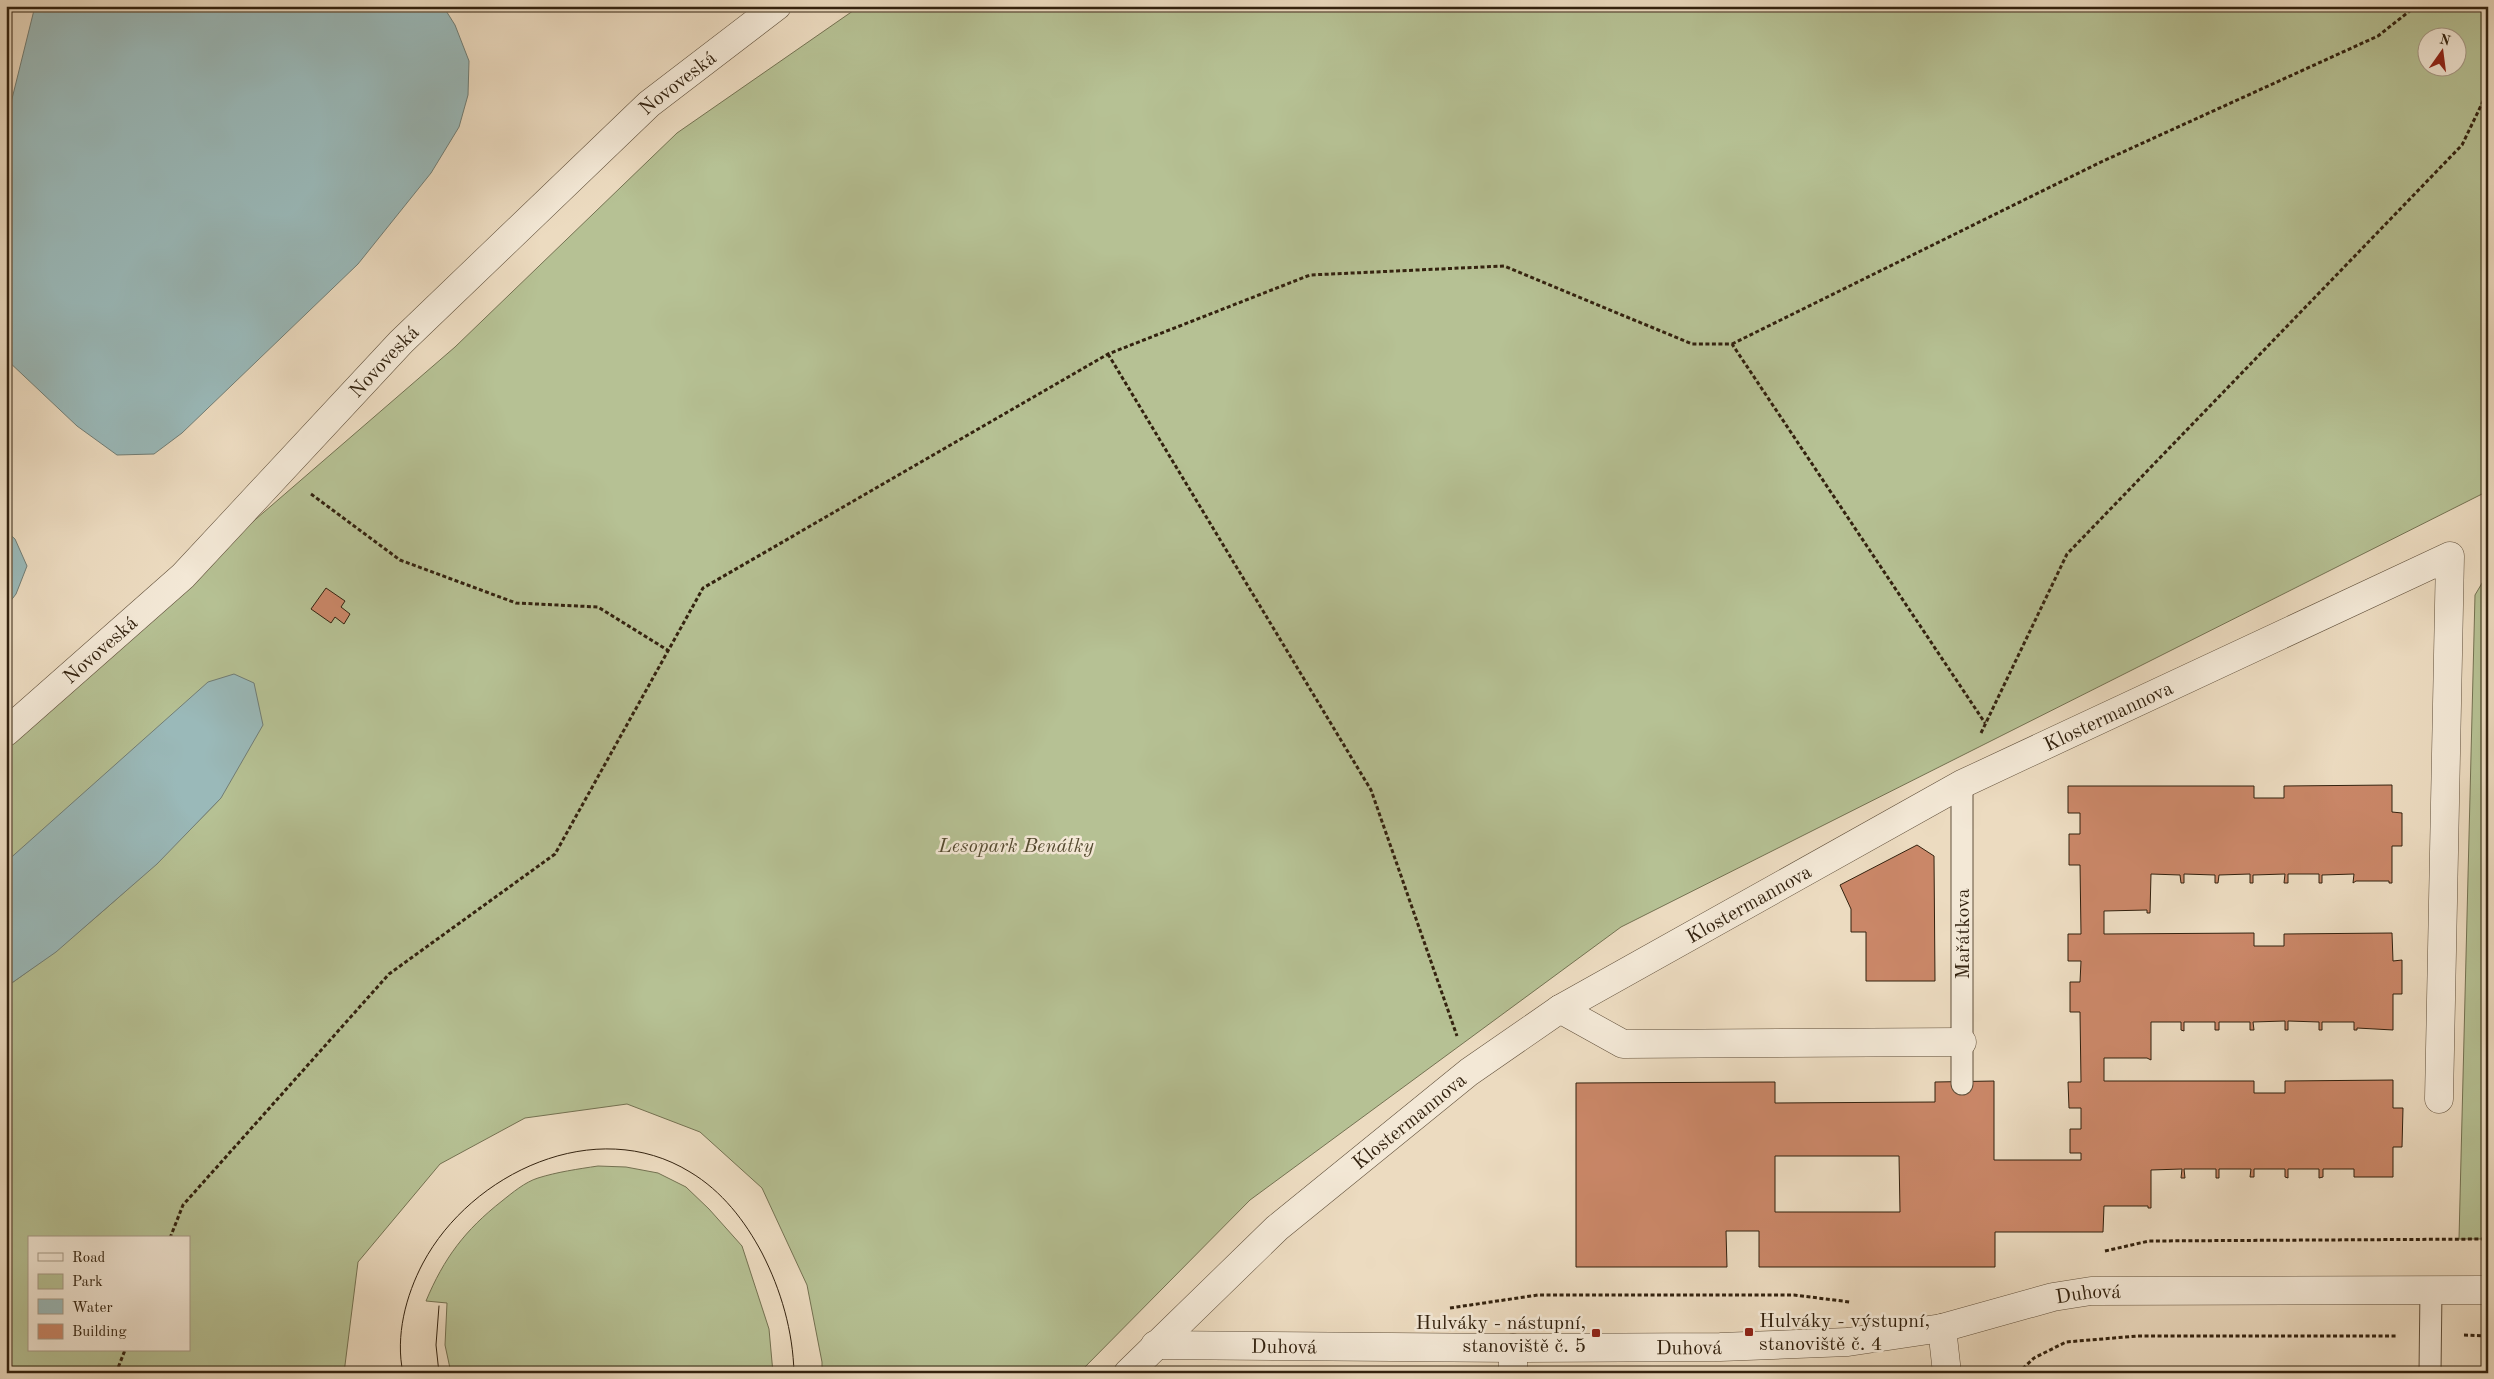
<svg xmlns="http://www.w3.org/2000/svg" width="2494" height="1379" font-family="'Old Standard TT',serif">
<rect width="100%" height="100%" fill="#ecdbc0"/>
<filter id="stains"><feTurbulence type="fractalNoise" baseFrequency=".004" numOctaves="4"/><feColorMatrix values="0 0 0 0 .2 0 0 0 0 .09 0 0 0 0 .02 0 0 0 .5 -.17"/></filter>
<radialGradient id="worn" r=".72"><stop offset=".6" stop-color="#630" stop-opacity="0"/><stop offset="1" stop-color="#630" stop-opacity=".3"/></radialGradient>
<path fill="#b6c194" stroke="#747252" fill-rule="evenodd" d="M860,6H2488V491L1621,927L1250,1200L1079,1373H822V1362L807,1285L762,1188L700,1132L627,1104L525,1118L440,1164L358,1262L344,1373H6V987C85,932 154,867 221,798L23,849L6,862V735L455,347L677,133ZM2426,38H2456V68H2426ZM29,1238H189V1350H29Z
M2488,573V1239H2459L2475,595Z
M598,1166L626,1167L658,1173L686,1187L709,1209L742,1246L769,1329L773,1373H451L445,1345L447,1303L426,1301C444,1258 465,1230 502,1201C512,1193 525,1182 538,1178C557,1172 578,1169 598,1166Z
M2099,1370H2488V1373H2077Z"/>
<path fill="#9ab9b9" stroke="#717d75" d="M35,6H443L455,25L469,61L468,95L459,127L431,173L358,264L182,433L154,454L117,455L77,426L6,359V123Z
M6,531L15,539L27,566L16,594L6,607Z
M234,674L254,683L263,725L221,798L157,864L56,952L6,987V862L208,682Z"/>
<path fill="#ca8768" stroke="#33220f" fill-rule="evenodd" d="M326,588L345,601L341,607L350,614L344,624L335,617L331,623L311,609Z
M2392,785V812L2402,813V846H2392V883H2389V881H2356L2353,883L2354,874L2322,875V883H2319V874H2288V883H2284L2285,874L2253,875V883H2250V874L2219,875L2218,883H2215V875L2184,874V883H2181L2180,875L2151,874L2150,913H2147V910L2104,911V934L2254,933V946H2284V934L2392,933L2393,961L2402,960V994H2393V1030L2357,1028V1030H2354V1022H2322V1030H2319V1022L2288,1021V1030H2285V1021L2253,1022L2254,1030H2250V1022H2219V1030H2215V1022H2184V1031L2181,1030V1022H2151V1060L2147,1058H2104V1081H2254V1093H2285V1081L2393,1080V1108H2403L2402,1147H2393V1177H2354V1169H2323V1177L2319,1178V1169H2288V1178L2285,1177V1169H2254V1177H2250L2251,1169H2219V1178H2216V1169H2184L2185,1178H2181L2182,1169L2151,1170V1208H2148V1206H2104L2103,1232H1995V1267H1759V1231H1726L1727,1267H1576V1083L1775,1082V1103L1935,1102V1082L1994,1081V1160H2081V1153H2070V1129H2081V1108H2069L2068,1082H2081L2080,1012H2070V982H2080L2081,961H2068V934H2081L2080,865H2069V834H2080V813H2068V786H2254V798H2284V786ZM1775,1156H1899L1900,1212H1775Z
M1917,845L1934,856L1935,981H1866V932H1851V909L1840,885Z"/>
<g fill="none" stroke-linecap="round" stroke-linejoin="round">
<g stroke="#61503b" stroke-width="23">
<path id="lane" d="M1962,784V1084
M2430,1373L2431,1289"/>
</g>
<g stroke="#61503b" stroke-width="29">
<g id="street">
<path id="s1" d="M6,732L183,576L401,342L649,104L777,6"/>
<path d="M1560,1009L1623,1044L1962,1042"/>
<path d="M1942,1328L1947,1373"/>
<path id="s2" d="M1155,1345L1513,1348L1720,1347L1848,1342L1942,1328L2053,1297L2091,1291L2488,1290"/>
<path id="s3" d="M1128,1373L1277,1228L1469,1072L1560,1009L1962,784L2450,556L2439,1099"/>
<path d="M1513,1373V1348"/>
</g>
</g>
<path stroke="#33220f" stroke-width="3" stroke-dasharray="4 2.5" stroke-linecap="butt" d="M1732,344L2101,162L2378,36L2416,6
M1108,354L1371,790L1457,1036
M311,494L400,560L516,603L598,607L669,651
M1981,733L2067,554L2462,145L2488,91
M170,1238L183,1205L389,974L555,854L703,588L1108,354L1310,275L1504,266L1692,344H1732L1985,723
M2105,1251L2149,1241L2488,1239
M1450,1308L1538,1295H1794L1850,1302
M2464,1335L2488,1336
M116,1373L125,1350
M2018,1373L2034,1358L2066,1342L2138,1336H2397"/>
<use href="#lane" stroke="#f3e8d6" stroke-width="21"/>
<use href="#street" stroke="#f3e8d6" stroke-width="28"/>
<path stroke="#33220f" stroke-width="1" d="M403,1373C395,1336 406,1295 423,1263C471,1173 596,1114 690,1172C722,1191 745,1221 762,1253C781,1290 793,1331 794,1373
M439,1373L436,1345L439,1306"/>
</g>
<g fill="#8f2418" stroke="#f3e8d6" stroke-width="2">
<rect x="1744" y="1327" width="10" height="10" rx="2.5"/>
<rect x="1591" y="1328" width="10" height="10" rx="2.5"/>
</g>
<g text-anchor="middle" stroke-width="5" stroke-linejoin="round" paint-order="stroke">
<g font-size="20" fill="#33220f" stroke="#f3e8d6">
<text dy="7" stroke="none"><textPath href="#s1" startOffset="935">Novoveská</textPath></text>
<text dy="7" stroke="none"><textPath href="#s1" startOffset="530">Novoveská</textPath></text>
<text dy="7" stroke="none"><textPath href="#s1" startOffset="125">Novoveská</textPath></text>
<text dy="7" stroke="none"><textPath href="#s3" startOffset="1188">Klostermannova</textPath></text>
<text dy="7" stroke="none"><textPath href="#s3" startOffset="782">Klostermannova</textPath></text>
<text transform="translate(1962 934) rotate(-90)" y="7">Mařátkova</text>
<text dy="7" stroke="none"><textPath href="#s3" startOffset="378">Klostermannova</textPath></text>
<text dy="7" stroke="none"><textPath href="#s2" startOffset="939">Duhová</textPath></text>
<text dy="7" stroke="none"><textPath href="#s2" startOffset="129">Duhová</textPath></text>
<text dy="7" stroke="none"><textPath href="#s2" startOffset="534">Duhová</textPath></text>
</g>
<g font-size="20" font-style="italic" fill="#544a30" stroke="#f3e8d6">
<text x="1016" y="852">Lesopark Benátky</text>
</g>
<g font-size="20" fill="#33220f" stroke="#f3e8d6" text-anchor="start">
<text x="1759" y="1327">Hulváky - výstupní,<tspan x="1759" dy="23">stanoviště č. 4</tspan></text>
<text x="1586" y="1329" text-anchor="end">Hulváky - nástupní,<tspan x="1586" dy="23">stanoviště č. 5</tspan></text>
</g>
</g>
<rect width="2494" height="1379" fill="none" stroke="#ecdbc0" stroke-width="25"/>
<rect x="8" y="8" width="2479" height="1364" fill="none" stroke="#33220f" stroke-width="2.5"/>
<rect x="12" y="12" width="2469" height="1354" fill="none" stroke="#33220f"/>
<rect x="28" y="1236" width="162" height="115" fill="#f3e8d6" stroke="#a69986"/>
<rect x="38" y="1253" width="25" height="8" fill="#f3e8d6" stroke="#a69986"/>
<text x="72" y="1262" font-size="15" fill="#33220f">Road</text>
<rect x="38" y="1274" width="25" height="15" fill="#b6c194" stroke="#a69986"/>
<text x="72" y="1286" font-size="15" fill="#33220f">Park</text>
<rect x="38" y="1299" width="25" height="15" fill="#9ab9b9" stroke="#a69986"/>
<text x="72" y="1312" font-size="15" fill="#33220f">Water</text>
<rect x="38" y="1324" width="25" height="15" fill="#ca8768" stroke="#a69986"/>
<text x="72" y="1336" font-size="15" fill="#33220f">Building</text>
<g transform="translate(2442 52) rotate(14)"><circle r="24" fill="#f3e8d6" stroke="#a69986"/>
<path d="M0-4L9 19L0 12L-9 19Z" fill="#8f2418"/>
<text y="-8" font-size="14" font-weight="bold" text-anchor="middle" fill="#33220f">N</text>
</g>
<rect width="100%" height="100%" filter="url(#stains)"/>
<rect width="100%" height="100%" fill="url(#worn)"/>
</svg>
